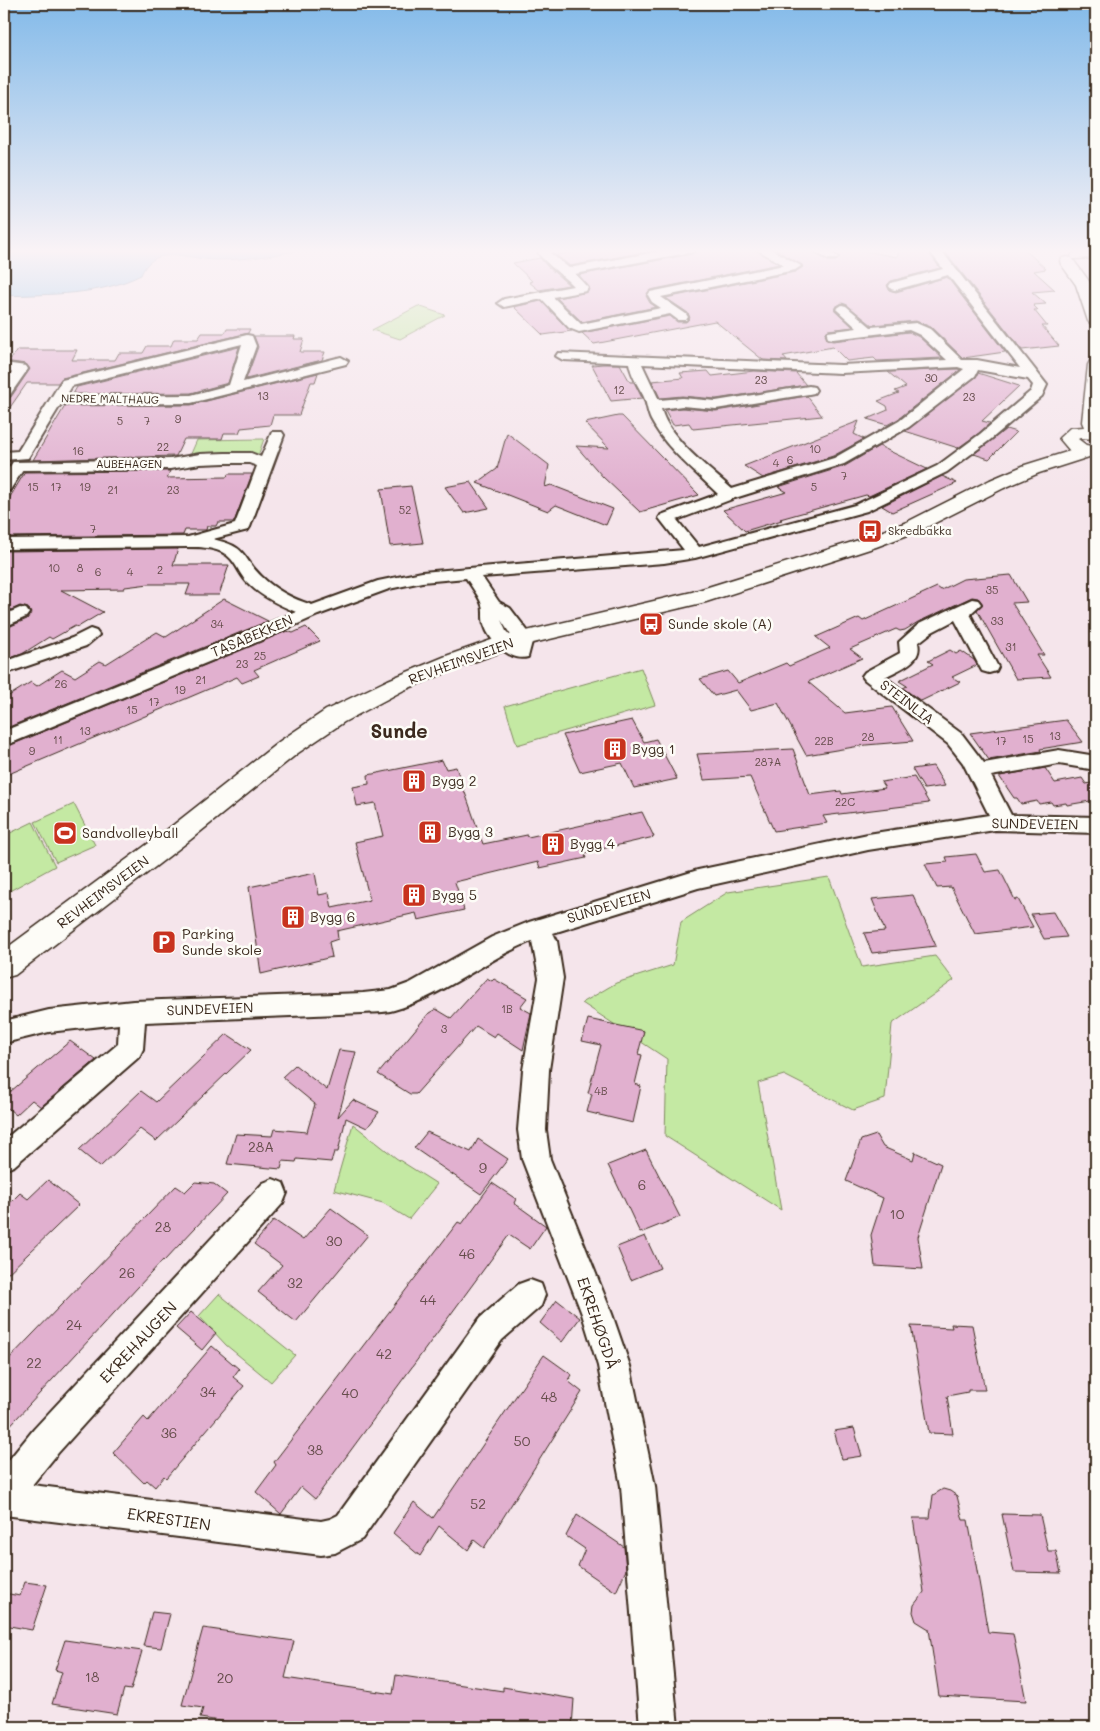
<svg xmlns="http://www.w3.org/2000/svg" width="1100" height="1731" font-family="Mali,sans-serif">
<rect width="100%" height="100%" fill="#f5e5eb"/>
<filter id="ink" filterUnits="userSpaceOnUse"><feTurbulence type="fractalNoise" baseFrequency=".02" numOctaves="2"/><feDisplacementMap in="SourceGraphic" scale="10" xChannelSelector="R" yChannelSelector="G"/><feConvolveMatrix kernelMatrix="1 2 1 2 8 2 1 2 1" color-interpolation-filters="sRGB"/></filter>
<g filter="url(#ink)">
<path fill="#c4e9a3" stroke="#808a60" d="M418,306L445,315L400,339L372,330Z
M264,439L258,456H190L197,440Z
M641,668L655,705L517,745L505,706Z
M74,804L95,845L56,862L35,822Z
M33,822L55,866L4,894V836Z
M829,877L862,967L935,956L954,980L892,1024L885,1099L853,1110L784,1075L758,1083L781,1210L665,1136L667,1059L582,1003L616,983L673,965L681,922L728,892Z
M353,1124L396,1158L437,1184L409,1219L383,1203L334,1190Z
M219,1294L295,1355L271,1382L226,1345L199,1316Z"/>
<path fill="#8bc4ea" stroke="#6b8698" d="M4,249H305C276,255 246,260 216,260C197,260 178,251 159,257C150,260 144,267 141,275C99,296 50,294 4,296Z"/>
<path fill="#e1b0cf" stroke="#3b2a1e" d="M591,249L595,251L606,249H660L570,266L556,255Z
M700,249H754L779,264L650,290L646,296L650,303L656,307L582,322L557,298L588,292L589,287L579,275L692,254Z
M775,249H808L828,261H836L840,257L829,249H855L897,257L900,249H926L940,268L891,281L887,285L889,290L896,292L947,277L1005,352L963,358L931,327L916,321L872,325L847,305L842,303L835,307V310L853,327L828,330L825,334L828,340L833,341L909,332L919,337L942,358L877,361L874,358L847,361L833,347L783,356L787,361L763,360L715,321L594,344L582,333L670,316L677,322H686L690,318L688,313L666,298L795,272L803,267Z
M943,249H1024L1046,269L1034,271L1055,290L1032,292L1046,304L1033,305L1038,310H1034L1047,326H1042L1059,346L1022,350Z
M540,258L547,266L569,285L539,290L529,282L532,281L513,263Z
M541,301L568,329L572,331L543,335L514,307Z
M227,329H250L248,333L62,378L58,383H27L4,416V399L11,397L30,369L26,364L4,361V358H12L17,350H77L72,360H115L119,353H143L147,346H171L174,339H198L202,333H225Z
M254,336H295L294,339H304L300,352H325L322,360L246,379L258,347Z
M239,347L228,383L191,393L73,394L77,387Z
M603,364H620L630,382H634L642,398L611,401L592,365Z
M958,369L960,370L898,419L887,425L867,419L888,410L887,406L878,401L899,393L895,391L906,387L888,372Z
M708,371L712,376L754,371L796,373L806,385L716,399L682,396L660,398L652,381L683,378L680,373Z
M318,373L315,382H311L299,415H273L270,425L241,428L239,433H224L222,439H184L176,456L33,460L65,406L191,405Z
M978,373L1019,386L982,421L990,423L979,433L958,448L905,431L976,377Z
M807,396L822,416L693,429L689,423L673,425L665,410L682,408L716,411Z
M618,416H622L699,495L640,512L603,477L576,446L609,448L585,423Z
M859,421L854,434L864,439L833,456L763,478L744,466Z
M1006,429L1016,432L989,459L974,454Z
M507,433L549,465L545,487L551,485L613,509L606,525L556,505L548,511L477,483L497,469Z
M879,446L927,469L869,496L866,495L780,519L782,520L745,531L723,510L787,492L778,487L845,466Z
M170,471L167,478L227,477L228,474H252L234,522H218L216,526H207L206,530H185L183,535L4,537V507L25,472Z
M942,476L957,483L892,512L882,506Z
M471,482L489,508L464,513L445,487Z
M411,486L423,543L390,546L381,489Z
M178,549L173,565H229L219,595H186L190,584H149L125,587L124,589L61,590L103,612L78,627L75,626L52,639L49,637L22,654L4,660V629L27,619L31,613L28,608L20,606L4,613V551Z
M1011,575L1027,602L1012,603L1044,655H1037L1051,677L1016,679L977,610L982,603L978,598L972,597L918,622L905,630L900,631L896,629L850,649L862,658L808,682L845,713L892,707L913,741L866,745L806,755L778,703L751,710L736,690L714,696L700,679L728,671L738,683L786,663L789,666L830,648L816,637L859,618L863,621L937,587L941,590L963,579Z
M224,599L268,621L4,729V699L31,682L37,686L62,670L75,677L100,661L106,664L157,632L166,637Z
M306,627L320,641L254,670L259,676L242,683L237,677L4,776V748L287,631L293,633Z
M950,650L956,654L961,651L974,660L977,665L952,677L960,682L921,701L903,688L907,686L899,681L933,664L928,661Z
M632,720L644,742L656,739L677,779L634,788L622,763L580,772L563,735Z
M1066,720L1083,742L1040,749L1041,751L989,760L970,733Z
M793,749L810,795L841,791L842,794L885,788L881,782L914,777L929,803L823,816L827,823L774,831L750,777L704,780L697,754Z
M442,760L446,769L456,767L483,844L527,835L528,837L642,812L654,837L584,853L586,858L540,868L538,862L455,882L464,910L418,920L416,913L337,931L338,939L329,942L332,957L261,974L249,887L315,873L319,895L329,893L332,908L370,900L355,842L383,836L375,803L357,806L353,787L369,784L368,775Z
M933,766L945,786L924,789L912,769Z
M1045,768L1055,783L1082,778L1086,784L1096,782V800L1067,805L1066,803L1053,805L1051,802L1039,804L1037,801L1021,804L1017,798H1014L999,776Z
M976,854L985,872L1000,870L1015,900L1018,899L1033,927L975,934L951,887L937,888L925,864L948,862L946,857Z
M913,895L936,946L872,953L864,933L885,931L872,899Z
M1053,912L1067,937L1044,939L1031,914Z
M487,978L492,981L494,979L527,998L520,1007L531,1013L523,1050L497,1033L494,1037L476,1026L416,1094H410L378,1074L429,1013L436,1009L451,1018Z
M588,1019L644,1031L638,1054L642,1055L635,1084L641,1086L633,1123L587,1112L592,1094L588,1093L601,1045L582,1041Z
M227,1034L251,1050L156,1141L140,1129L100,1167L79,1150L141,1091L156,1102Z
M70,1041L96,1060L41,1107L32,1100L16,1115L4,1105V1097Z
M339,1050L356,1052L338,1117L353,1100L379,1112L367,1128L346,1118L338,1152H334L331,1162L297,1159L296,1162L283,1161L281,1169L227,1164L236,1134L272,1136L274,1129L307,1132L315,1104L282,1077L295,1065L327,1090Z
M427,1132L471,1152L478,1139L508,1159L481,1194L414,1148Z
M876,1135L883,1147L913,1160L915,1152L941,1164L918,1237L923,1269L875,1266L871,1235L883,1198L846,1181L861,1140Z
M646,1150L680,1217L640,1233L608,1165Z
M48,1180L79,1205L4,1277V1209L20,1193L28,1199Z
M195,1182L214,1184L227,1194L164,1261L163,1260L4,1432V1364L176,1186L185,1192Z
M492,1183L516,1199L514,1203L546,1226L530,1249L509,1235L315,1499L301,1487L281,1514L256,1492L276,1465L274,1462L458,1222L462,1224Z
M331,1208L368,1235L296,1322L258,1292L282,1265L254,1244L274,1220L303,1240Z
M645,1236L660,1268L631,1280L617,1247Z
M557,1300L580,1318L562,1342L540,1323Z
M191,1312L216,1333L202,1350L176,1328Z
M951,1324L972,1325L985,1390H968V1392L947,1396L953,1434L929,1433L911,1326L952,1328Z
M212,1346L239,1369L233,1377L244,1386L166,1478L164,1476L155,1487L147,1480L144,1483L113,1453L144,1417L148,1421Z
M544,1355L572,1375L568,1381L582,1392L484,1548L474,1540L468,1550L439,1526L420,1556L393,1533L414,1502L433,1518Z
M854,1428L862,1456L842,1459L834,1431Z
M943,1489L950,1491L957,1496L963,1520H968L988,1632L1013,1634L1026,1701L939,1696L929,1629L916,1621L913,1612L914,1605L924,1592L913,1518H930L933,1495Z
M1002,1514L1040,1515L1048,1551H1056L1061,1573L1014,1572Z
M577,1515L624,1547L626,1570L616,1592L578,1566L585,1549L566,1536Z
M25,1582L47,1585L32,1630L4,1625V1593L20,1596Z
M152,1612L170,1614L161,1648L143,1646Z
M203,1628L294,1641L285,1678L393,1694L396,1675L503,1691V1687L574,1699L572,1727H261L200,1718L203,1708L182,1705Z
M65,1640L142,1651L131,1690L124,1689L117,1714L52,1704L62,1672L55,1670Z"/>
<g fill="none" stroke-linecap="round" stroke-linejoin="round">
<g stroke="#3b2a1e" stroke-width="4">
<path id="minor" d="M557,249L550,253L569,268L672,249H698L692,252L575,274L588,288L586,291L553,297L581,324L661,308L652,302L648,295L650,292L784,265L756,249H771L801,266L795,270L661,297L686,314L688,317L686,320H678L670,314L579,332L569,328L542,299L504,307L498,303L504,299L573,286C565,277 542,261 538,252L541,249Z
M810,249H825L838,257L836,259H828Z
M928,249H940L1047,385L1042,396L990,440L947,472L867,511L695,558L664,563L482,577L499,602L510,608L533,638L528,657C510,662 489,641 484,624C482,618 484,610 482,605C479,596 471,586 466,578L422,582L389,589L318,615L262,640L4,746V731L296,612C279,605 262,597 249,584C241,577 238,567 231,559C221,547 201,547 187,547L4,549V539L188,537L235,524L257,466L249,463H225L200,464L170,469L23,470L10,490L4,492V475L13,462L170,459L200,454L225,453H251L261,457L272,432H282L284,435L250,527L248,530L213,539C249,548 239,554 261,576C275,590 293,599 312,605L378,581L422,572L684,550L659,518L661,515L718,494C695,471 666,449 651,420C647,412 647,403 643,395C637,384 631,375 629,363L563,360L556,356L558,353L841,365L947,360L920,335L909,330L833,339L828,338L827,335L828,332L857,328L836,309L842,305L846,306L871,327L916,323L930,329L962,360H977L1020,368L948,275L895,290L891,289L889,286L891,283L943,269ZM642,364L841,373L958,367L964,369L899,421L834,458L732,489C709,468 669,439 661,409L682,406L716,409L809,394L814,393L816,390L814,387L809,386L716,401L682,398L659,400ZM978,370L1028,379L1033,385L1031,391L980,434L937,466L855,505L699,547L677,520L735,498L844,464L909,427L975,376ZM501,620L514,640L506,631Z
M247,335L252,336L256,346L243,382L341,357L348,361L346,364L191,403L61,404L28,458L4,460V452L18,451L62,380ZM242,344L229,385L191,395L66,396L72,386Z
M4,363L26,366L28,369L9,396L4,397V383L12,372L4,371Z
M972,599L978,600L981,604L970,614L998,667L996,671L989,673L982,671L955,620L932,632L918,643C923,662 899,669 885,677L962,734L984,763L1059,750L1096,756V770L1059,764L991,776L1011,815L1096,817V833L995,830L868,850L698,888L553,933L557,941L563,978L549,1070L546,1130L550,1159L612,1314L630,1366L655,1486L678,1727H640L621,1486L598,1366L582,1314L522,1159L518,1130L523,1070L539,978L532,941C484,960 444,996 394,1010C384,1013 373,1012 363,1013L145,1022L143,1049L139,1057L14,1166L4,1170V1140L118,1044L119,1024L49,1032L4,1043V1021L49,1010L133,1001L363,993L391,990L410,983L492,937L529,922L698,870L868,834L989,815L963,763L948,744L865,680L862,676L865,672L900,653L899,642L919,624Z
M20,608L26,609L29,613L26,617L4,627V615Z
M90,629L96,631L99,635L86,646L4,674V662L72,638Z
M273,1179L283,1183L287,1193L283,1203L58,1453L32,1485L321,1521L330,1519L338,1515L480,1318L519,1284L530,1280L541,1284L545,1295L541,1306L502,1340L362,1539L335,1553L321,1555L4,1515V1466L34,1429L263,1183Z"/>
</g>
<g stroke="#3b2a1e" stroke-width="3">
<path id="major" d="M1096,250V258L1073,259L1071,256L1073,253Z
M1067,257L1072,258C1079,269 1095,285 1096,298C1097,307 1096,317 1096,326L1091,324L1088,321L1076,285L1061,264L1060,261L1062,258Z
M1096,360V439L1080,438L1078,439L1086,445L1096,447V457H1089L1039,473L1004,488L921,530L876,547L706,602L512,648L462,666L404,690L344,722L298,753L190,840L15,975L4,978V950L172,826L280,741L326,710L388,680L446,656L497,638L692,592L862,539L907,522L990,480L1025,465L1070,451L1059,438L1070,428L1084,427L1082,422L1088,365L1090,361Z"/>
</g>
<use href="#minor" fill="#fdfcf7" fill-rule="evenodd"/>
<use href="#major" fill="#fdfcf7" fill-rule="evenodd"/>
</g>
</g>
<linearGradient id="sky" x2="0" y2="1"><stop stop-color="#83bae9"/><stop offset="0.51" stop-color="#faf3f6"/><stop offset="1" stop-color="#faf3f6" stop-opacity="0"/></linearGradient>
<rect width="1100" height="492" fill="url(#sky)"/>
<defs>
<g id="bus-square" transform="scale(1.25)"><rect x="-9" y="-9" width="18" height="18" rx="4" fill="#c8321e" stroke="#fdfcf7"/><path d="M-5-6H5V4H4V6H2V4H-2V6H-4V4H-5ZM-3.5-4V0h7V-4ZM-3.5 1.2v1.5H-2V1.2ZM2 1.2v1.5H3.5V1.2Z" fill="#fff"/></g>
<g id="building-square" transform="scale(1.25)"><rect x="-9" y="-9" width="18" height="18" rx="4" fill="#c8321e" stroke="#fdfcf7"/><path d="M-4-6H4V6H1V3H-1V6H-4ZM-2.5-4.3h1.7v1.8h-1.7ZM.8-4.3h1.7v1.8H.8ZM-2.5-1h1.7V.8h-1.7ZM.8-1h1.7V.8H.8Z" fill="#fff"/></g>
<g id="stadium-square" transform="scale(1.25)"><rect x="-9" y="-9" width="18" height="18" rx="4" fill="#c8321e" stroke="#fdfcf7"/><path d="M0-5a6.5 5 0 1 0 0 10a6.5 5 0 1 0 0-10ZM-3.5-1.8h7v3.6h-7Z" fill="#fff"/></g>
<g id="parking-square" transform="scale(1.25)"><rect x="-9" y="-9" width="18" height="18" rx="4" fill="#c8321e" stroke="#fdfcf7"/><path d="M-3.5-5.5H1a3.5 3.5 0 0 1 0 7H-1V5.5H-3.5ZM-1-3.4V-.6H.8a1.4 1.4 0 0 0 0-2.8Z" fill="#fff"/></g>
</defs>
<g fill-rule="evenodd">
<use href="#bus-square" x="870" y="531"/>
<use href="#bus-square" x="651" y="624"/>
<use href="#building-square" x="615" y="749"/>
<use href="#building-square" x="414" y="781"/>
<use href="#building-square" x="430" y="832"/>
<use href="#stadium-square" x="65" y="833"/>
<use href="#building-square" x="553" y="844"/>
<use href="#building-square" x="414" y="895"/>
<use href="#building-square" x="293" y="917"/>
<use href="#parking-square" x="164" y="942"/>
</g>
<g text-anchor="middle" stroke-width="5" stroke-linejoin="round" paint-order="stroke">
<g font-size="11" fill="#644c4a">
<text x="931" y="382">30</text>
<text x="761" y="384">23</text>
<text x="619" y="394">12</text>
<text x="263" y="400">13</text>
<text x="969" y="401">23</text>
<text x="178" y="423">9</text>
<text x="120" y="425">5</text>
<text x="147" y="425">7</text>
<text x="163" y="451">22</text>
<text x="815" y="453">10</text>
<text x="78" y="455">16</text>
<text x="790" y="464">6</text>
<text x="776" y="467">4</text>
<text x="844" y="480">7</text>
<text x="33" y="491">15</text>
<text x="56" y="491">17</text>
<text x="85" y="491">19</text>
<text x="814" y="491">5</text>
<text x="113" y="494">21</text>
<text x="173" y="494">23</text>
<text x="405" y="514">52</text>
<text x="93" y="533">7</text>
<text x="54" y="572">10</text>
<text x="80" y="572">8</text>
<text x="160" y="574">2</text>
<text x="98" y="576">6</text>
<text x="130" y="576">4</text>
<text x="992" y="594">35</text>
<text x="997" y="625">33</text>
<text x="217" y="628">34</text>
<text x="1011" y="651">31</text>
<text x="260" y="660">25</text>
<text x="242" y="668">23</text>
<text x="201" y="684">21</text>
<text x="61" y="688">26</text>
<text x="180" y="694">19</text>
<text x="154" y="706">17</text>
<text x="132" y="714">15</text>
<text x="85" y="735">13</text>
<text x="1055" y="740">13</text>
<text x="868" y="741">28</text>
<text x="1028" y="743">15</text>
<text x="58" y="744">11</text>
<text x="824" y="745">22B</text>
<text x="1001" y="745">17</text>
<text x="32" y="755">9</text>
<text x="768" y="766">287A</text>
<text x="845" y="806">22C</text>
<text x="507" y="1013">1B</text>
<text x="444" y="1033">3</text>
<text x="601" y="1095">4B</text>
</g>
<g font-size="11" fill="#3b2a1e" stroke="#fdfcf7">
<text transform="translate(110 399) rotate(1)" y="4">NEDRE MALTHAUG</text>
<text x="129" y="468">AUBEHAGEN</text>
</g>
<g font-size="11" fill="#3b2a1e" stroke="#fdfcf7" text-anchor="start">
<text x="888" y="535">Skredbakka</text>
</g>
<g font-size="14" fill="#3b2a1e" stroke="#fdfcf7" text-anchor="start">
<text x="668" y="629">Sunde skole (A)</text>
<text x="632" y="754">Bygg 1</text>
<text x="432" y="786">Bygg 2</text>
<text x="448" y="837">Bygg 3</text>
<text x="82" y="838">Sandvolleyball</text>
<text x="570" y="849">Bygg 4</text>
<text x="432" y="900">Bygg 5</text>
<text x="310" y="922">Bygg 6</text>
<text x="182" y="939">Parking<tspan x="182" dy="16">Sunde skole</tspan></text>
</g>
<g font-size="14" fill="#3b2a1e" stroke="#fdfcf7">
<text transform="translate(252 636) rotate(-23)" y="5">TASABEKKEN</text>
<text transform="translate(461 661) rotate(-20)" y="5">REVHEIMSVEIEN</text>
<text transform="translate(907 702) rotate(37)" y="5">STEINLIA</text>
<text transform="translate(1035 824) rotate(1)" y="5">SUNDEVEIEN</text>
<text transform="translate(103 892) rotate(-37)" y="5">REVHEIMSVEIEN</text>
<text transform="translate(609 906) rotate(-17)" y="5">SUNDEVEIEN</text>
<text transform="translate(210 1009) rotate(-2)" y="5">SUNDEVEIEN</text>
</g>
<g font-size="14" fill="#644c4a">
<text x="261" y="1152">28A</text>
<text x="483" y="1173">9</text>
<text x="642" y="1190">6</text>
<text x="897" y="1219">10</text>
<text x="163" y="1232">28</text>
<text x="334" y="1246">30</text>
<text x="467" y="1259">46</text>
<text x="127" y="1278">26</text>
<text x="295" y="1288">32</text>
<text x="428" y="1305">44</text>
<text x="74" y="1330">24</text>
<text x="384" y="1359">42</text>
<text x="34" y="1368">22</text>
<text x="208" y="1397">34</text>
<text x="350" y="1398">40</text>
<text x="549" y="1402">48</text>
<text x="169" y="1438">36</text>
<text x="522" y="1446">50</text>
<text x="315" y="1455">38</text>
<text x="478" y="1509">52</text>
<text x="92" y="1682">18</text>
<text x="225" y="1683">20</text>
</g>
<g font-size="16" fill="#3b2a1e" stroke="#fdfcf7">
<text transform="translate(598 1323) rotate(71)" y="6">EKREHØGDÅ</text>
<text transform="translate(138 1342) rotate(-47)" y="6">EKREHAUGEN</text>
<text transform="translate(169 1519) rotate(8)" y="6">EKRESTIEN</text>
</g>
<g font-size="19" font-weight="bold" fill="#3b2a1e" stroke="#fdfcf7">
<text x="399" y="738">Sunde</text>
</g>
</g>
<rect width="1100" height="1731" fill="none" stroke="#fdfcf7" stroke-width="20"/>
<rect x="10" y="10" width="1080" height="1711" fill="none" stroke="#3b2a1e" stroke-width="2" filter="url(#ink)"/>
</svg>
